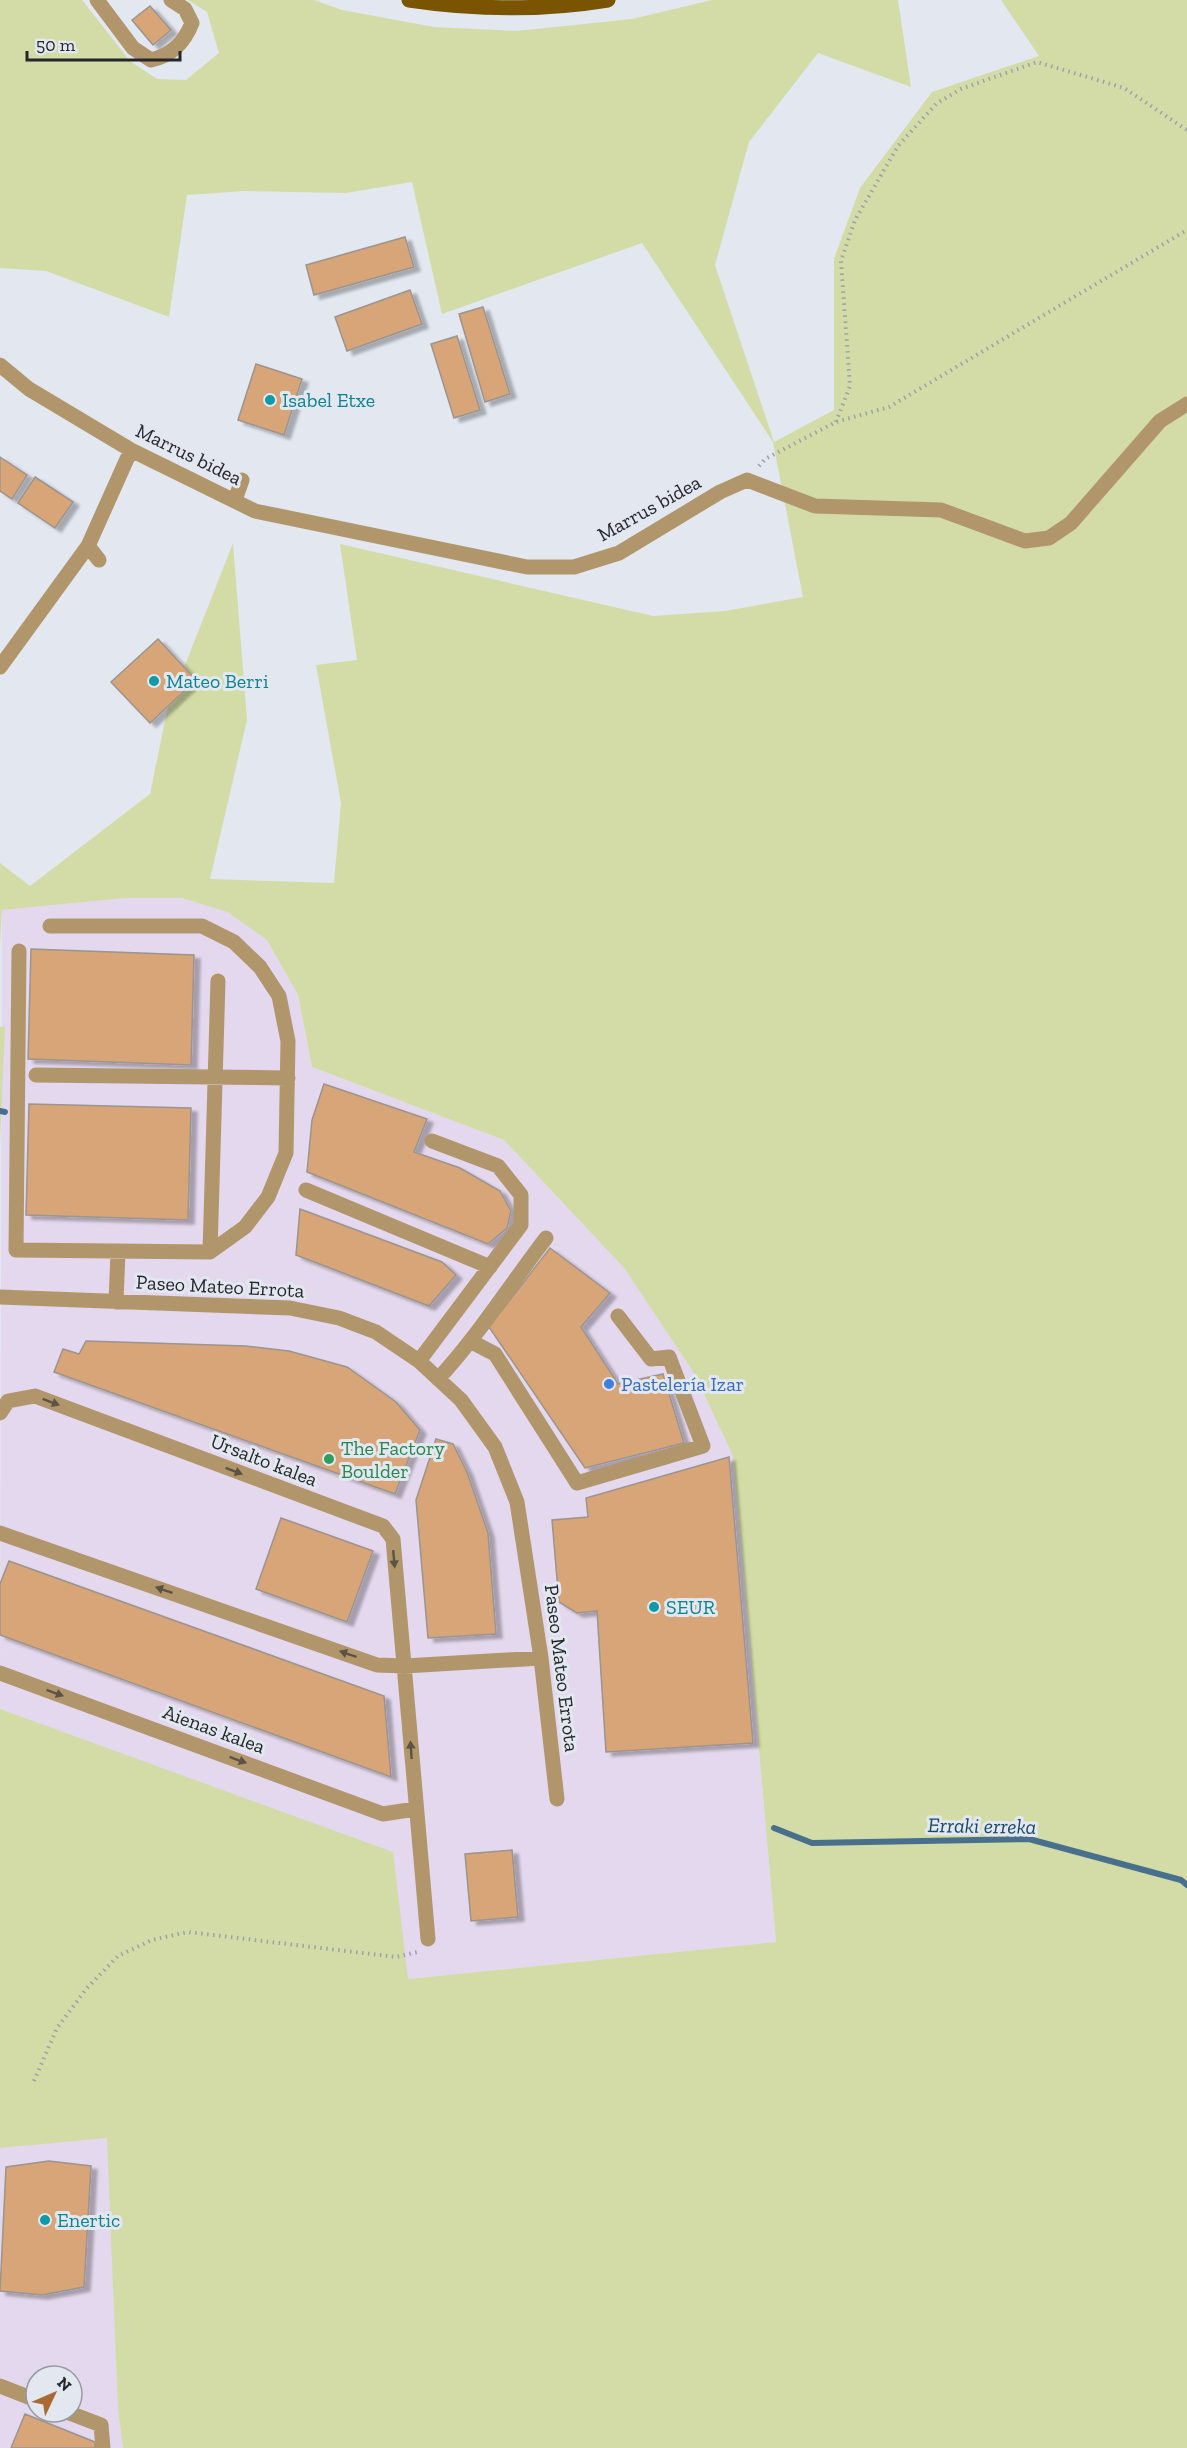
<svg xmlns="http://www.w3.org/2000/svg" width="1187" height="2448" font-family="'Zilla Slab',serif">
<defs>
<filter id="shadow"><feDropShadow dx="6" dy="4" stdDeviation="1.5" flood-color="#0004"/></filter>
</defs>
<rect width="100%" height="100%" fill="#e2e7f0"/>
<path fill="#e3d8ed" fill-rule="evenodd" d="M126,898H182L227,912L267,940L298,995L312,1067L504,1140L625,1269L694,1373L733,1456L776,1942L408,1979L0,1709L2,910Z
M108,2137L118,2410L123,2448H0V2148ZM36,2376H72V2412H36Z"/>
<path fill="#d3dca6" d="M0,0H82L130,61L157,79L186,80L219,53L207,12L188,0H314L342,10L434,27L516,31L632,19L712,0H898L911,87L818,53L749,142L715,265L774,442L834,410V259L860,188L932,92L1039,56L1001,0H1187V2448H123L118,2410L107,2138L0,2148V1709L393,1852L408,1979L776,1942L733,1456L694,1373L625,1269L504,1140L312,1067L298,995L267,940L227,912L182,898H126L2,910L0,944V863L30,886L150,794L167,711L233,543L247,720L210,879L334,883L341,803L316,665L357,660L340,544L653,616L725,611L803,597L773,442L642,243L442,314L412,182L346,193L244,191L187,195L169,317L46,271L0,268Z
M5,1026L0,1143V1027Z"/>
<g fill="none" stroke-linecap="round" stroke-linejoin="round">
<path stroke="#48708d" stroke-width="6" d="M0,1111L5,1112
M774,1828L812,1843L1029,1839L1181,1880L1187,1885"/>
</g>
<path fill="#d7a577" stroke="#9c948e" stroke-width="1.5" filter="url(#shadow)" d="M150,6L171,30L153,45L132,20Z
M405,237L414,267L314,295L306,265Z
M410,290L422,324L347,351L335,317Z
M483,307L510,394L485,402L459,314Z
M457,336L480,410L454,418L431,344Z
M256,364L302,379L284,435L238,420Z
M0,457L27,475L12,499L0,491Z
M35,477L73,502L55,528L18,503Z
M158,639L196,680L150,723L111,682Z
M31,949L194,955L191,1065L28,1059Z
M324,1084L427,1119L414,1152L460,1168L500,1191L511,1211L507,1228L488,1244L307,1172L312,1120Z
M29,1104L191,1108L188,1220L26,1215Z
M300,1209L442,1262L456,1275L429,1306L296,1255Z
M550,1248L610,1293L581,1327L618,1384L663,1374L684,1443L585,1468L489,1327Z
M86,1341L246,1346L289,1351L347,1367L396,1402L420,1430L395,1494L54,1372L63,1349L79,1354Z
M436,1439L453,1444L467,1472L488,1533L496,1634L428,1638L416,1500Z
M729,1457L753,1743L606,1752L597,1611L577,1613L559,1602L552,1520L588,1517L586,1498Z
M281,1518L373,1551L347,1622L256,1589Z
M9,1561L384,1696L391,1777L0,1635V1584Z
M512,1850L518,1917L471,1921L465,1854Z
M49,2161L91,2166L84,2287L42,2295L0,2291L6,2167Z
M25,2414L95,2442V2448H11Z"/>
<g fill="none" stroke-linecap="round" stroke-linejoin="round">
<path stroke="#9da1a8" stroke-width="4" stroke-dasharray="1.5 4.5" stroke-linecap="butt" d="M836,422L850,386L841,261L855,220L898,146L937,103L961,89L1037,62L1124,88L1187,130
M759,466L765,459L836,422L889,407L1187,230
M34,2081L57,2028L87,1988L118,1956L152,1940L188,1932L396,1957L417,1952"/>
<path stroke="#b1966c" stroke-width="15" d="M97,0L133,48L151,60C172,55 184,43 192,23L185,9L171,0
M0,365L29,389L131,450L255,511L527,567H574L619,553L720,492L747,480L815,506L941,510L1025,541L1049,538L1071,523L1160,421L1187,404
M235,500L242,480
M88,546L99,560
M0,667L88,546L131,450
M50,926H202L234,942L260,967L279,996L288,1041L286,1153L268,1197L245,1227L210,1252
M19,951L16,1250L210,1252L218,981
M36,1075L288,1078
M306,1190L490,1267
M0,1297L290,1308L339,1318L376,1332L419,1361L461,1400L495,1447L517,1502L541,1658L557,1799
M116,1302L118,1252
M472,1342L495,1354L577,1483L703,1446L669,1357L651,1359L618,1316
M419,1361L521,1225V1195L498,1166L432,1141
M438,1379C478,1336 510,1285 546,1238
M0,1413L8,1401L35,1396L383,1526L393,1539L428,1939
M0,1533L377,1665L405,1666L541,1658
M0,1673L383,1814L415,1809
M0,2386L36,2400
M67,2412L101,2425L103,2448"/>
<path stroke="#7a5400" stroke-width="15" d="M409,0C476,10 541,11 608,0"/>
</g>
<defs><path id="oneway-solid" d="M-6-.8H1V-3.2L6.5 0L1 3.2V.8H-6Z" transform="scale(1.5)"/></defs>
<g fill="#5c5344">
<use href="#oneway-solid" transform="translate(51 1402) rotate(21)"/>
<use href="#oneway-solid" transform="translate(234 1471) rotate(21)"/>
<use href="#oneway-solid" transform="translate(394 1559) rotate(85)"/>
<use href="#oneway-solid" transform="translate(164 1590) rotate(-161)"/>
<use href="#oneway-solid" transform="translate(348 1654) rotate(-161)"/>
<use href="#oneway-solid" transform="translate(55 1693) rotate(20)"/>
<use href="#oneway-solid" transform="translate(411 1750) rotate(-94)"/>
<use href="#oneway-solid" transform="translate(238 1760) rotate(20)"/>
</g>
<g fill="#0f9aa8" stroke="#e2e7f0" stroke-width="2">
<circle cx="270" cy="400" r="6"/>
<circle cx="154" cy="681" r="6"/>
<circle cx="654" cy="1607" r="6"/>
<circle cx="45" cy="2220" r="6"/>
</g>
<circle fill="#3f7fe0" stroke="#e2e7f0" stroke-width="2" cx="609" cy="1384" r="6"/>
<circle fill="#2e9e5b" stroke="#e2e7f0" stroke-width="2" cx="329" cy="1459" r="6"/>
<g text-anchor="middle" stroke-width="6" stroke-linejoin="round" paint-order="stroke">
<g font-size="20" fill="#0d838f" stroke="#e2e7f0" text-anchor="start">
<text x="282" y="407">Isabel Etxe</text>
<text x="166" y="688">Mateo Berri</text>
<text x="666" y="1614">SEUR</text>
<text x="57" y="2227">Enertic</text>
</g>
<g font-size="20" fill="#242629" stroke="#e2e7f0">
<text transform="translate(189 454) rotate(26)" y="7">Marrus bidea</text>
<text transform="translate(649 508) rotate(-29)" y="7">Marrus bidea</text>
<text transform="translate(220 1286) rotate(3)" y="7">Paseo Mateo Errota</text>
<text transform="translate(264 1460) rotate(21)" y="7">Ursalto kalea</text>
<text transform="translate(562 1668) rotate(83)" y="7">Paseo Mateo Errota</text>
<text transform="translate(214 1729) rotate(20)" y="7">Aienas kalea</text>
</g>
<g font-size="20" fill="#366cbe" stroke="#e2e7f0" text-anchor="start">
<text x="621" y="1391">Pastelería Izar</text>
</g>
<g font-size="20" fill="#27864d" stroke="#e2e7f0" text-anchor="start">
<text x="341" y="1455">The Factory<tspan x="341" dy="23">Boulder</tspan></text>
</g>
<g font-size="21" font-style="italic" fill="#1b4865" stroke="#e2e7f0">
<text transform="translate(982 1826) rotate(1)" y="7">Erraki erreka</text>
</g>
</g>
<g transform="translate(54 2394) rotate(46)"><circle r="28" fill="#e2e7f0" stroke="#969aa0" stroke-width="1.5"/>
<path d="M0-4.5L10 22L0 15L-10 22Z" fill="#ab6934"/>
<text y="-9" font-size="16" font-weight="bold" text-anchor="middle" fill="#242629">N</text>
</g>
<path d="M27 51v9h153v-9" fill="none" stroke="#242629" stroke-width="3"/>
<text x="36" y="51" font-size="18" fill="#242629" stroke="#e2e7f0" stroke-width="4.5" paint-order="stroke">50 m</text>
</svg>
